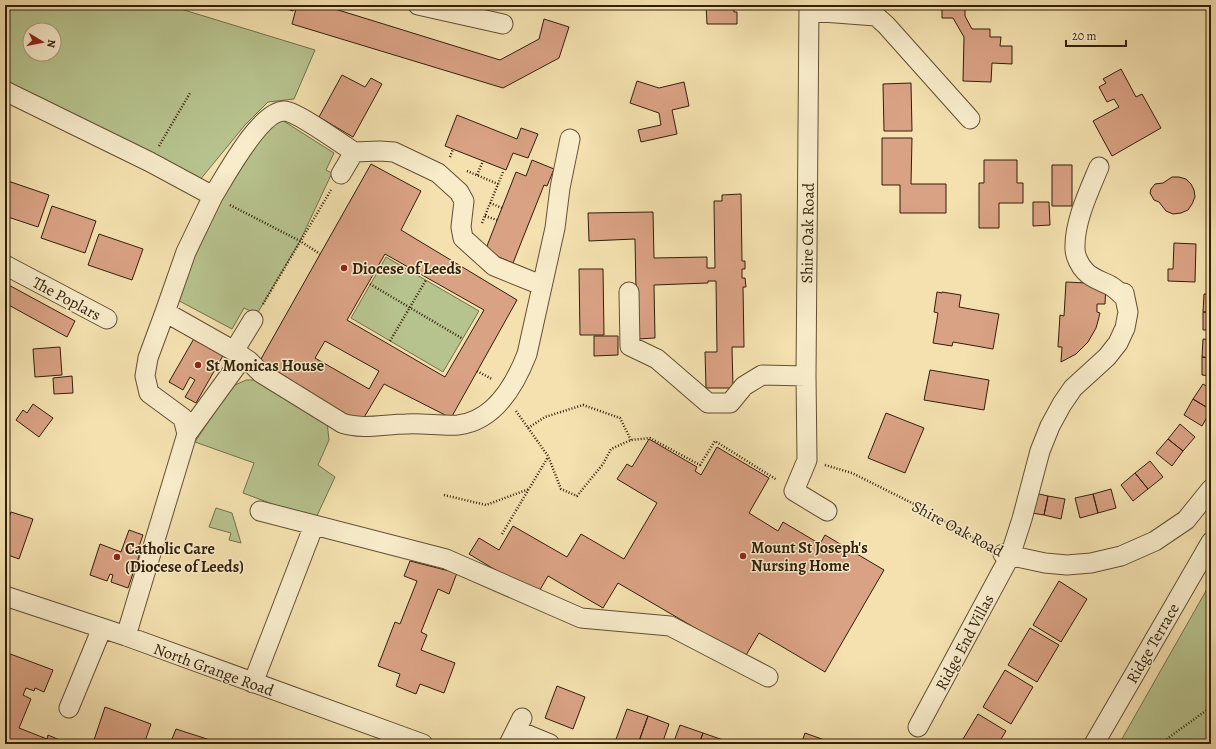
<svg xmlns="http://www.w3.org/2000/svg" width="1216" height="749" font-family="Alegreya,serif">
<rect width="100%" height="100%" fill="#f4e1af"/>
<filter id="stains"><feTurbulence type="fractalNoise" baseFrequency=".005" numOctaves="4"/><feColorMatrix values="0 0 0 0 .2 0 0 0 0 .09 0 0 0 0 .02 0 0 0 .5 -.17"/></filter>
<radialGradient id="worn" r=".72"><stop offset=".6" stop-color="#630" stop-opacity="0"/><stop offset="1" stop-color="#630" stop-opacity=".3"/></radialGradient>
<path fill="#b7c38e" stroke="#74704c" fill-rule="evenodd" d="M18,5H175L184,10L315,50L294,99L268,102L245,125L199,181L5,82V11ZM30,30H54V54H30Z
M274,115L334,153L326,170L332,173L300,241L257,314L244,308L232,329L170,296L186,252Z
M386,257L479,311L443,372L351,318Z
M246,380H257L327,422L329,440L318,465L335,477L315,520L243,493L254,463L195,442L231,387Z
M216,508L232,513L241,543L229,540L231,533L209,527Z
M1211,582V744H1119Z"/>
<path fill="#daa284" stroke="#311e0a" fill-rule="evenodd" d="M274,5H294L293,11Z
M297,5H322L500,60L539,39L544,19L569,27L559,58L503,88L292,24Z
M706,5H734V12H737V24H707Z
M942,5H965V16L972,29H990V37H1001L1000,46H1012V64L992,63L991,82L963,81L964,37L953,18H942Z
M1121,69L1136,97L1142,94L1161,128L1112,156L1093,121L1119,107L1114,99L1107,102L1099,87L1106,83L1103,79Z
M342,75L365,87L371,78L382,84L353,137L319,117Z
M637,81L659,88L684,82L689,106L672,110L677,134L641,142L638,130L661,125L659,113L630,103Z
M911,83L912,131H884L883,84Z
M457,115L517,139L521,128L538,134L528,158L513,153L506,170L445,146Z
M882,138H912L911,184H946V213H900V185H882Z
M532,160L554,169L547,186L544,185L513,263L485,251L516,172L526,176Z
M984,160H1017V183H1023V203H999V228H979V183H984Z
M371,164L421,191L401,230L517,300L451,418L384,384L360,424L257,366ZM385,254L484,310L445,377L347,320ZM325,341L379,371L369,389L315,358Z
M1052,165H1072V206H1052Z
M1172,177H1179L1186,179L1191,184L1194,190L1195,197L1192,204L1188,210L1181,213L1173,214L1166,211L1159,202L1154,200L1150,193L1151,189L1155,184L1163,183Z
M5,180L49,195L38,227L5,216Z
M741,194L742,261H745V269H742V278H745L746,287H743L744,347H732L733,388H706L705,352H717L716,281H708V283L654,285L655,338L637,339L635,239L589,241L588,213L653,212L654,258L707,257V268H715L714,201H722V195Z
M1033,202H1049L1050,225L1033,226Z
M52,206L96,221L85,253L41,238Z
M99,234L143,249L132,280L88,265Z
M1174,243L1196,244L1195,282L1168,281V269H1173Z
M579,269H603L604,335H580Z
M1066,282L1106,284L1105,304H1097V312L1100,313L1098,321L1096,328L1088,342L1076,354L1061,362L1062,347H1058L1060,315L1064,316Z
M5,283L75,321L67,337L5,303Z
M937,292L942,293V292L961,295L959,307L999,314L993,349L953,342L952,346L933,343L938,313L934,312Z
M1204,294H1211V312H1203Z
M1203,312H1211V330H1203Z
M196,335L225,352L196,403L185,397L195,380L190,377L183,390L169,382Z
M594,336H618V355L594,356Z
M1203,339L1211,340V358L1202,357Z
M60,347L62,375L35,377L33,349Z
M1202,357L1211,358V376L1202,375Z
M930,370L989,380L984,410L924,400Z
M72,376L73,393L54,394L53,378Z
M1203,384L1211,389V410L1193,399Z
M1193,399L1211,410L1202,426L1184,415Z
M33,404L53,418L39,437L16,420L23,410L27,413Z
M886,413L924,428L905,473L868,458Z
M1180,424L1195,437L1183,451L1168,439Z
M649,439L697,467L695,471L701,475L717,447L769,478L749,513L778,531L783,522L820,544L825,535L884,570L825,672L759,633L745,657L618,583L603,608L548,576L537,595L469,554L479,538L499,550L513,526L567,557L581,534L624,559L657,503L617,479L627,464L632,467Z
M1168,439L1183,451L1172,466L1156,453Z
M1150,461L1163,477L1148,489L1135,473Z
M1135,473L1148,489L1133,501L1121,485Z
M1111,489L1116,508L1098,513L1093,494Z
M1030,492L1048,496L1044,515L1026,512Z
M1093,494L1098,513L1080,518L1075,498Z
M1048,496L1065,499L1061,519L1044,515Z
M11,512L33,519L19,559L5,554V529Z
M129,530L143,535L137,552L140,553L128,588L111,582L113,575L110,574L107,581L90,575L100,544L121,552Z
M410,561L457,573L449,594L438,589L421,632L427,635L421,650L455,663L444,693L420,684L416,694L396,686L400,674L378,666L395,622L400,624L417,581L404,576Z
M1059,581L1087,599L1061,642L1033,625Z
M1030,628L1059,645L1037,682L1008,665Z
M5,652L53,670L44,692L35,688L34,691L26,688L23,695L31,699L19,728L47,739L48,735L62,741L61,744H5L7,737L5,739Z
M1005,670L1033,687L1011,724L983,707Z
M557,686L585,697L573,729L545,718Z
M105,707L151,724L144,744H96L93,743Z
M627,709L648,716L638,744H620L615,742Z
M978,714L1006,731L998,744H960Z
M648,716L669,724L662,744H638Z
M680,725L703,733L699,744H673Z
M176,729L207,739L205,744H170Z
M703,733L726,741L725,744H699Z
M805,733L833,743V744H801Z
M207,739L220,744H205Z"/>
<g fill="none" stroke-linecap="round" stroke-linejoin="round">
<g stroke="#624f33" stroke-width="21">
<path id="minor" d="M418,5L503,24
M809,5L806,376L807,460L794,491L827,511
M809,11L876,16L886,25L970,119
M5,91L150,162L213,196C225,177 260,110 285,111C297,112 342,144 354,152
M354,152L380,151L394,152L438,173L459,192L464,201L461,227L463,238L494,266L541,285
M1099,167C1089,191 1074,222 1075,249C1075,256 1080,266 1085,271C1092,279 1102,281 1111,286C1116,289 1121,294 1125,298
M341,174L354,152
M5,265L107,319
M629,292L630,346L657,359L708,403H730L744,386L762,375L806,376
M165,312L234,351L249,361L261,373L342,423C362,430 385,424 406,424C423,423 441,426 458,425C495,421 515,385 527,354L555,228L560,188L570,139
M234,351L253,320
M187,434L243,357
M260,511L446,559L581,618L670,626L768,677
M1003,554L1045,563L1067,565L1091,563L1121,556L1155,541L1186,520L1211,489
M5,596L126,636L423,744
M126,636L187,434L183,418L149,393L145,376L148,358L165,312L186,252L213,196
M253,683L314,525
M69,708L102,628
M918,727L1010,556L1022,519L1040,451L1050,426L1062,404L1073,388L1107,357L1118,343L1125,328L1128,312L1124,293
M516,730L550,744
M509,744L522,718
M1094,744L1211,542"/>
</g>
<path stroke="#311e0a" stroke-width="2.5" stroke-dasharray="1 2" stroke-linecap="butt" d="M159,146L190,93
M450,157L453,149
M467,171L498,184
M477,175L483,161
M490,203L502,208
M230,205L300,241L320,254
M485,216L497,220
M482,223L503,172
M370,284L463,339
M263,304L331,190
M390,341L426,280
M477,371L492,379
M516,411L548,456L561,489L577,496L603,464L611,449L631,440L650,438L700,465L715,441L777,480
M528,428L545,417L583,405L620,418L631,440
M825,465L852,473L914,504L987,546
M444,495L486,505L529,489
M502,534L548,457
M1163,744L1168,738L1211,707"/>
<use href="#minor" stroke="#f8eccb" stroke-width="19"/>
</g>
<g fill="#8f2418" stroke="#f8eccb" stroke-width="1.5">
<circle cx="344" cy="268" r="4"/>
<circle cx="198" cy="365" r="4"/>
<circle cx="743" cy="556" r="4"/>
<circle cx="117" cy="557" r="4"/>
</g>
<g text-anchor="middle" stroke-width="3" stroke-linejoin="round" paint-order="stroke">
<g font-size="16" fill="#311e0a" stroke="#f8eccb">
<text transform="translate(807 233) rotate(-89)" y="6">Shire Oak Road</text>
<text transform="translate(67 298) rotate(28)" y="6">The Poplars</text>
<text transform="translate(958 528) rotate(28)" y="6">Shire Oak Road</text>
<text transform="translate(964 642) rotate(-62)" y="6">Ridge End Villas</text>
<text transform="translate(1152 643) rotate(-60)" y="6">Ridge Terrace</text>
<text transform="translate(214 669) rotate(20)" y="6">North Grange Road</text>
</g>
<g font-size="16" font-weight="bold" fill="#311e0a" stroke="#f8eccb" text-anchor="start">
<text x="352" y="274">Diocese of Leeds</text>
<text x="206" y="371">St Monicas House</text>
<text x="751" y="553">Mount St Joseph's<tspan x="751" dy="18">Nursing Home</tspan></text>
<text x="125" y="554">Catholic Care<tspan x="125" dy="18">(Diocese of Leeds)</tspan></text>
</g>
</g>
<rect width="1216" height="749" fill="none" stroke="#f4e1af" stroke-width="20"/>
<rect x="6" y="6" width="1204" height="737" fill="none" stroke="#311e0a" stroke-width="2"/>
<rect x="10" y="10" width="1196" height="729" fill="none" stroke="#311e0a"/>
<g transform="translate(42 42) rotate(100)"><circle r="19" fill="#f8eccb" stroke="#a89a7e"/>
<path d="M0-3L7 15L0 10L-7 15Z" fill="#8f2418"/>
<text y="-6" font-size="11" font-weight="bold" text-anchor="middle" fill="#311e0a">N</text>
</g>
<path d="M1066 40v6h60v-6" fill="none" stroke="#311e0a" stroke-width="2"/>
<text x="1072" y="40" font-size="12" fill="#311e0a" stroke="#f8eccb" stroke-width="3" paint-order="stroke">20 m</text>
<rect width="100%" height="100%" filter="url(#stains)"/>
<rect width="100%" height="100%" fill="url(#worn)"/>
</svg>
